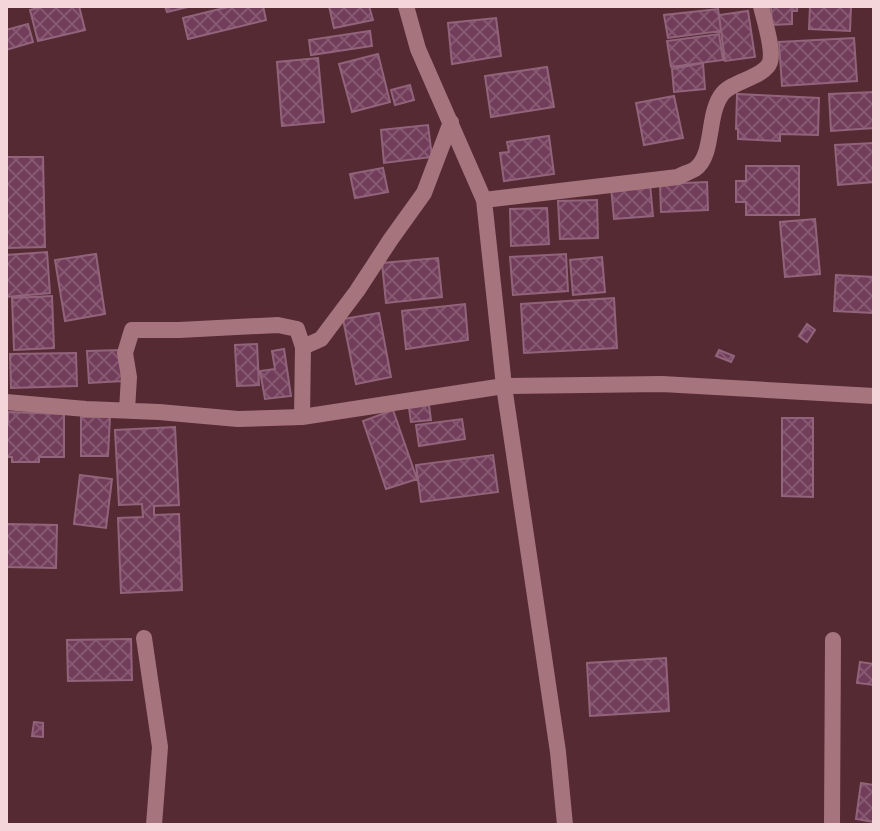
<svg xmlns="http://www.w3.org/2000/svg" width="880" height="831" font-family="Lato,sans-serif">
<defs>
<pattern id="building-cross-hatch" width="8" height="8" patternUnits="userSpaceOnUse" patternTransform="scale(2)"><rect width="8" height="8" fill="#723d5a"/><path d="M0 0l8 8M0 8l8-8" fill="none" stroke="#875871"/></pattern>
</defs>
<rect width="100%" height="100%" fill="#562a33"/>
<path fill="url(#building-cross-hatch)" stroke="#91647b" stroke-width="2" d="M46,6H79L85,30L38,41L30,10Z
M165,6H192L167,12Z
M232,6H263L266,20L188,39L183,18Z
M329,6H369L373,20L334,28Z
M771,6H797V11H792V24L772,25Z
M810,6H851L850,31L809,29Z
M718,9L721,31L668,38L664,15Z
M748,11L755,57L725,61L719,15Z
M496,18L501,56L452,64L448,23Z
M28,24L33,42L6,50V30Z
M370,31L372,46L311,55L309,40Z
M719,34L723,60L671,67L667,41Z
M854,38L857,81L782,86L779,42Z
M378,54L390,102L352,112L339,64Z
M318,58L324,122L282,126L277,62Z
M703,63L705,89L674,92L672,69Z
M547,67L554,107L491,117L485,76Z
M410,85L414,100L395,105L391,90Z
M874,92V128L831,131L829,94Z
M737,94L819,98L818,135L780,134V141L738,139V129H736Z
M674,96L683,138L644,145L636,103Z
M428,125L432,157L384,163L381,130Z
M549,136L554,174L504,181L500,153L509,152L507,142Z
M874,143V182L838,185L835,145Z
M6,157H43L45,247L6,248Z
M746,166H799V215H746V202H736V181H746Z
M383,168L388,192L355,198L350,174Z
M707,182L708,210L661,212L660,184Z
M650,184L653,216L614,219L611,187Z
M597,200L598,238L560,239L558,201Z
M547,208L549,244L511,246L510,209Z
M815,219L820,274L785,277L780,222Z
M47,252L50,293L6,297V255Z
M96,254L105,314L65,321L55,260Z
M566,254L568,291L513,295L510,257Z
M602,257L605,292L573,295L570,260Z
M438,258L442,297L386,303L382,263Z
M836,275L874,277V313L834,311Z
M52,296L54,348L14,350L12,298Z
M614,298L617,348L524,353L521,304Z
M465,304L468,340L406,349L402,311Z
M379,313L391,377L356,384L343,319Z
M807,324L815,330L807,342L799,336Z
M257,344L259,385L237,386L235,345Z
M284,349L291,396L265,399L260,371L275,369L272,351Z
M121,350L123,381L89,383L87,351Z
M719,350L734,356L731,362L716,356Z
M76,353L77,386L11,388L10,354Z
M429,405L431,420L411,422L409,408Z
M393,410L417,479L386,489L363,421Z
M8,412L64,414V457H39V462H12V457H6V422H8Z
M81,417H110L108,456H81Z
M782,418H813V497L782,496Z
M462,419L465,439L419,446L416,425Z
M175,427L179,505L154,506V515L179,514L182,590L121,593L118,518L143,517L142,504L119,505L115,430Z
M493,455L498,492L421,502L416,465Z
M80,475L112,479L106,528L74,524Z
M6,524L57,525L56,568L6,567Z
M131,639L132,680L68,681L67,640Z
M666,658L669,711L590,716L587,663Z
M860,662L874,664V685L857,683Z
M34,722L43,723V737L32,736Z
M861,783L874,785V822L856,819Z"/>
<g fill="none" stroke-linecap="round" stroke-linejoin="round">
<path stroke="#a6747d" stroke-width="16" d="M406,6L418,49L484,200L504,386L558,752L565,825
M484,200L678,177C683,174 690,172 695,169C715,155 706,113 723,93C733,81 765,77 770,62C774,49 764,20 761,6
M303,347L321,339L357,291L391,239L424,193L451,122
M6,402L86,409L159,412L238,419L302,417L504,386L662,384L874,396
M127,410L129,377L125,353L132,330H179L278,325L297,329L303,347L302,417
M144,638L160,747L154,825
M832,825L833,640"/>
</g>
<rect width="880" height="831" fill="none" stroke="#f3d5da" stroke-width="16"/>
</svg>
